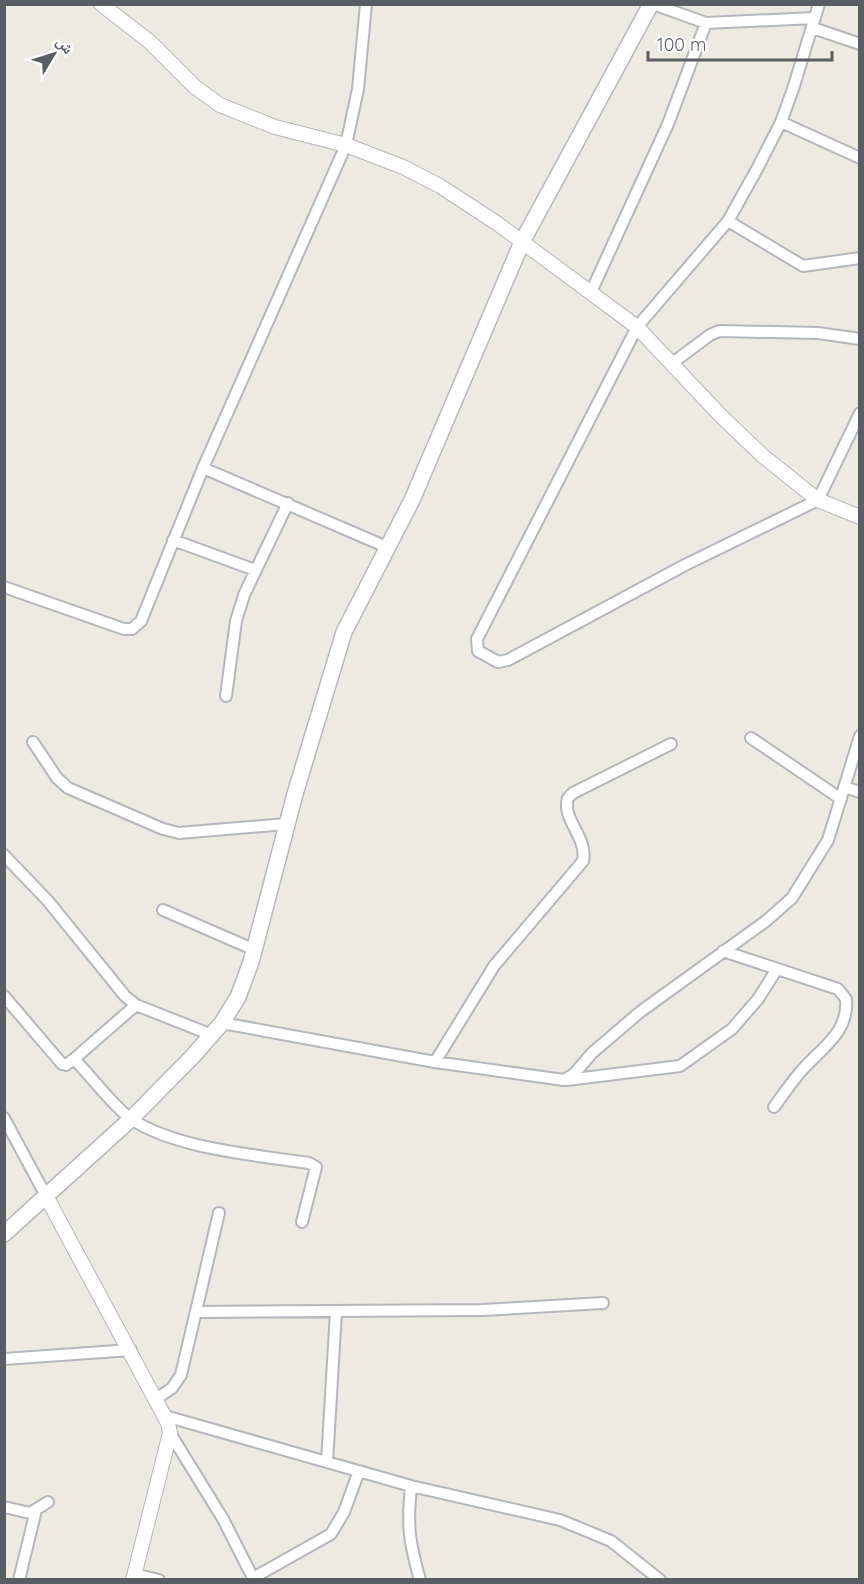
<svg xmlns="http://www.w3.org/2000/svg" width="864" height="1584" font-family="Quicksand,'Noto Naskh Arabic',sans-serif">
<rect width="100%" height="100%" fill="#eceae1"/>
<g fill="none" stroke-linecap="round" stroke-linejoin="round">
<g stroke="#b4b7bb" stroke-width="14">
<path id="minor" d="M653,4L706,23L815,18
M819,4L793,89L781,122L757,169L728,221L637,327L477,639L478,651L498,662L508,660L685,565L818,500L860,413
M813,28L860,44
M781,122L860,158
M728,221L803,266L860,258
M591,292L668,124L706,23
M671,364L710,335L719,331L818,333L860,339
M203,468L389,548
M173,540L255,570
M4,587L124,629H132L141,621L203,468L346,145L358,89L366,4
M226,696L236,621L244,595L288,503
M751,738L841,799
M33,742L57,778L68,788L163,829L179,833L287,824
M844,787L860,792
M4,855L48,901L125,996L136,1005L212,1035
M163,910L255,950
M723,951L838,989L846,999C849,1032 823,1047 803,1069C792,1081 783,1095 774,1107
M4,996L62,1064L66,1065L74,1059C90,1075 114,1107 131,1119C177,1149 255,1155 309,1163L316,1167L302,1222
M222,1023L435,1062L564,1080L574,1074L592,1053L640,1012L766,921L792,898L828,840L860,736
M74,1059L136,1005
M435,1062L494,966L583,861C588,837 561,819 568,798L573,793L671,744
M567,1080L680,1066L732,1029L758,999L777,969
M4,1118L46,1196
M197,1312L483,1310L603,1303
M4,1359L131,1350
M156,1399L172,1388L181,1375L219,1213
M165,1416L411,1486L560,1520L611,1541L660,1580
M170,1433L223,1519L254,1580
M327,1462L336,1312
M411,1486C407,1526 409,1541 420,1580
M4,1507L30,1513L48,1502
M134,1574L159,1580
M253,1578L331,1534L344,1512L359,1471
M19,1580L36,1510"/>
</g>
<g stroke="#b4b7bb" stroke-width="16">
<path id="tertiary" d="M101,4L150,42L195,87L220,105L275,127L346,145L403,167L440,186L498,224L637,327L721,416L763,456L818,500L860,517
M46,1196L168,1423L170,1433L133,1580"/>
</g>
<g stroke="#b5b8bd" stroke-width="18">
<path id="secondary" d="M4,1234L131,1119L193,1056L222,1023L238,997L251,962L295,794L344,632L412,500L522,242L651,4"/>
</g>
<use href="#minor" stroke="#fff" stroke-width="10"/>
<use href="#tertiary" stroke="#fff" stroke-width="14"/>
<use href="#secondary" stroke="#fff" stroke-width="15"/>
</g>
<rect width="864" height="1584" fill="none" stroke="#5a5d61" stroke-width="12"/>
<g transform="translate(54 54) rotate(52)" stroke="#ffffff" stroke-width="4.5" paint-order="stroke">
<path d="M0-4.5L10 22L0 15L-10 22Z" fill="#5a5d61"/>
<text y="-9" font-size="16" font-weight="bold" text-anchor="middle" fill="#5a5d61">ش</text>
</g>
<path d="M648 51v9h184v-9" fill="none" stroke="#5a5d61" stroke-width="3"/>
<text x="657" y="51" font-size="18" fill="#5a5d61" stroke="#ffffff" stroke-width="4.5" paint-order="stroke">100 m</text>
</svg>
